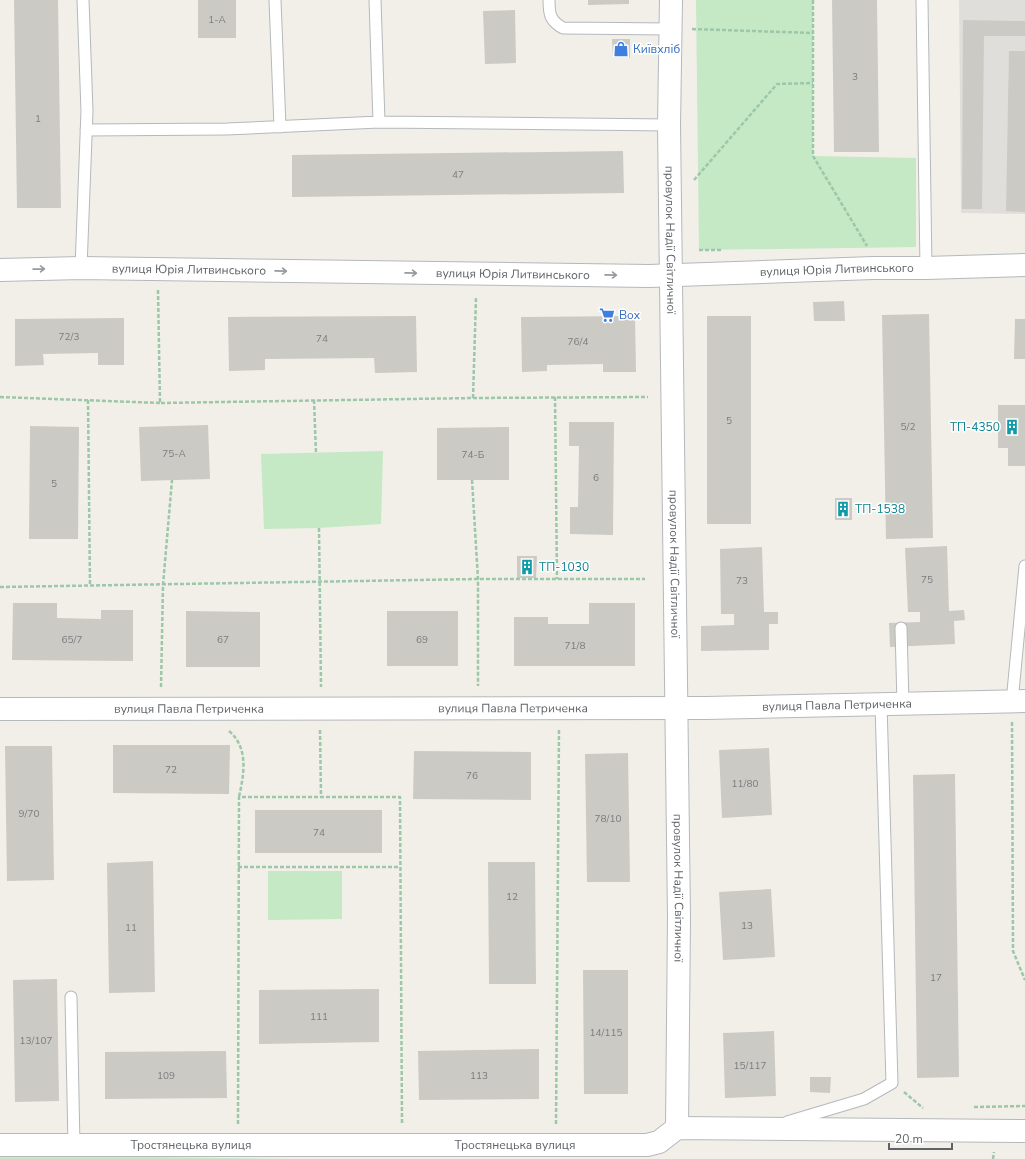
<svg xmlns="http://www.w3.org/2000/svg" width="1025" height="1159" font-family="'Nunito Sans',sans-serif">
<rect width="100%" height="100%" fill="#f1efe8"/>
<path fill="#e0deda" d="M959,0H1025V214L961,213Z"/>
<path fill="#c5e8c5" d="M696,0H813V156L916,158V247L699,250Z
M383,451L381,524L319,528L264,529L261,454Z
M268,871H342V919L268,920Z
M0,1155L289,1159H0Z"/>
<path fill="#cccac5" d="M14,0H58L61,208H17Z
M198,0H236V38H198Z
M588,0H629V4L588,5Z
M832,0H877L879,152H834Z
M515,10L516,63L485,64L483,11Z
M963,20L1025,21V36H984L982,209H962Z
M612,39H630V58H613Z
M1009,51H1025V212L1006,211Z
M623,151L624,193L292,197V155Z
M844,301L845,321H814L813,302Z
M929,314L933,538L886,539L882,315Z
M416,316L417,372L375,373L374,358L265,359V370L229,371L228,317Z
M635,316L636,372H603V364L547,365V371L522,372L521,317Z
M707,316H751V524H707Z
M124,318V365H98V353L43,354L44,365L15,366V319Z
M1015,319H1025V359H1014Z
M998,405H1025V466H1008V448H998Z
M569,422H614L613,535L570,534V507H578L579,446H569Z
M208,425L210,479L141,481L139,427Z
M30,426L79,427L78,539H29Z
M509,427V480H437V428Z
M835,498H852V520H835Z
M947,546L949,611L964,610L965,620L954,621L955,644L890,647L889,623L920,622V612H908L905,548Z
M762,547L764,612H778V624H769V650L701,651V626L734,625V614H721L720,549Z
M517,556H537L536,578H517Z
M13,603H57V618L101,619V610H133V661L12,660Z
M589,603H635V666H514V617H548V624H589Z
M186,611L260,612V667H186Z
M387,611H458V666H387Z
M113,745H230L229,794L113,793Z
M5,746H52L54,880L7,881Z
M769,748L772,815L722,818L719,750Z
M414,751L531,752V800L413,799Z
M628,753L630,882H587L585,754Z
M955,774L959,1077L917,1078L913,775Z
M255,810H382V853H255Z
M153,861L155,992L109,993L107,863Z
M488,862H535L536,984H489Z
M771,889L775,957L723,960L719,892Z
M583,970H628V1094H584Z
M57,979L59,1101L15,1102L13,980Z
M379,989V1042L259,1044V990Z
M774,1031L776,1096L725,1098L723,1033Z
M539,1049V1099L419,1100L418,1051Z
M226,1051L227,1098L105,1099V1052Z
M810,1077H831L830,1093L810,1092Z"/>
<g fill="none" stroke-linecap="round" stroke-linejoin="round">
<g stroke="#b5b8bc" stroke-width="13">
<path id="service" d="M275,0L280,127
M375,0L379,122
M549,0C549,14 550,21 563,28L671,29
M922,0L926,268
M86,130L227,129L379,122L669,125
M81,268L87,111L83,0
M901,628L903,704
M1012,702L1025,566
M71,997L74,1145
M787,1122L864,1099L892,1083L881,704"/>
</g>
<g stroke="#b5b8bc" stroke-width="24">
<g id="minor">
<path id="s1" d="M671,0L669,125L679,918L677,1128"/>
<path id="s2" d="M0,270L81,268L649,276L873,268H926L1025,265"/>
<path id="s3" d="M0,709L706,708L1025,701"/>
<path id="s4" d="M0,1145H647L659,1142L677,1128L1025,1131"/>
</g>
</g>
<path stroke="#9cc7a9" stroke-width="2.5" stroke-dasharray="4 2" stroke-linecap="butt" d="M813,0V156L867,246
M692,29L813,33
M694,180L777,84L813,83
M699,250H721
M158,290L160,403L473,398L476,298
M0,397L160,403
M555,397L557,579
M473,398L648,397
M88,400L90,586
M314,400L316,453
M472,480L478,579V686
M319,528L321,687
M0,587L478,579H645
M161,687L163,585L172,480
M1012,722L1013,951L1025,980
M320,730L321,797
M229,731C249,748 244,774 239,797
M238,867H400
M904,1092L923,1108
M974,1107L1025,1106
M238,1124L239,797H400L402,1125
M556,1124L559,729
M993,1159L994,1152"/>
<use href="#service" stroke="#fff" stroke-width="11"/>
<use href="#minor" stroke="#fff" stroke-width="22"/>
</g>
<defs><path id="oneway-shaft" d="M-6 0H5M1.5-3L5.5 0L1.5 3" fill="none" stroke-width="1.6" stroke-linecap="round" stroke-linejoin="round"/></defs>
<g stroke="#979a9d">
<use href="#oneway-shaft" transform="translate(39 269) rotate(-1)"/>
<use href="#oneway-shaft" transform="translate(281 271) rotate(1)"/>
<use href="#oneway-shaft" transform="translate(411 273) rotate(1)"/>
<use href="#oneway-shaft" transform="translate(611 275) rotate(1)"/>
</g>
<defs>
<g id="shop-bare" transform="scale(1.2)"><path d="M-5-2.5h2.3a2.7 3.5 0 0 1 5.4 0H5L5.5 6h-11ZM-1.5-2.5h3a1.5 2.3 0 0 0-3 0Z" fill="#3f7fe0" stroke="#fff" stroke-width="2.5" paint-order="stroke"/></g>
<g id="supermarket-bare" transform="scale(1.2)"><path d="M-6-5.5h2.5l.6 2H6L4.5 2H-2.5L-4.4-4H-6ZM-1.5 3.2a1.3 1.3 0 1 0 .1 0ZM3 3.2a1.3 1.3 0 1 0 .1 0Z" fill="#3f7fe0" stroke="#fff" stroke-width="2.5" paint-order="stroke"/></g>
<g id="building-bare" transform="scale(1.2)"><path d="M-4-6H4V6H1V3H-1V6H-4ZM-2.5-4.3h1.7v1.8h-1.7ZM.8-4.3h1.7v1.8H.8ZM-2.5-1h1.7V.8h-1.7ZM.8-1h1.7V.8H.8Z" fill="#0f9aa8" stroke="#fff" stroke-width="2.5" paint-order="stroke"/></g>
</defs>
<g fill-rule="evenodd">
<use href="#shop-bare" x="621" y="49"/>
<use href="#supermarket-bare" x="607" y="315"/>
<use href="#building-bare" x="1012" y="427"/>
<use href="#building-bare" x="843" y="509"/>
<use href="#building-bare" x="527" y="567"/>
</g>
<g text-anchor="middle" stroke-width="3" stroke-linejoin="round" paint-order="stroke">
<g font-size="10" fill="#7a7d7f">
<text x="217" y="23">1-А</text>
<text x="855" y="80">3</text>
<text x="38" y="122">1</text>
<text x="458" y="178">47</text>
<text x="69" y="340">72/3</text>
<text x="322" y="342">74</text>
<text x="578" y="345">76/4</text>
<text x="729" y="424">5</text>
<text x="908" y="430">5/2</text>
<text x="174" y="457">75-А</text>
<text x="473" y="458">74-Б</text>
<text x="596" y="481">6</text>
<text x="54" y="487">5</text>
<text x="927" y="583">75</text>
<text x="742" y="584">73</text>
<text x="72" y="643">65/7</text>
<text x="223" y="643">67</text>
<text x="422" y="643">69</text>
<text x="575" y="649">71/8</text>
<text x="171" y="773">72</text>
<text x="472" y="779">76</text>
<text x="745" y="787">11/80</text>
<text x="29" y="817">9/70</text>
<text x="608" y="822">78/10</text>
<text x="319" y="836">74</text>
<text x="512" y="900">12</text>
<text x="747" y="929">13</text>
<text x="131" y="931">11</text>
<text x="936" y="981">17</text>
<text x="319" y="1020">111</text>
<text x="606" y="1036">14/115</text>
<text x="36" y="1044">13/107</text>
<text x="750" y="1069">15/117</text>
<text x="166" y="1079">109</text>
<text x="479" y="1079">113</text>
</g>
<g font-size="12" fill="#366cbe" stroke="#fff" text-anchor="start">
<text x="633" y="53">Київхліб</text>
<text x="619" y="319">Box</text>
</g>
<g font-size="12" fill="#5f6368" stroke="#fff">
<text dy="4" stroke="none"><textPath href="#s1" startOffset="240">провулок Надії Світличної</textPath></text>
<text dy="4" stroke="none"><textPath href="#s2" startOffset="189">вулиця Юрія Литвинського</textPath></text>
<text dy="4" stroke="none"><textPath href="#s2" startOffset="837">вулиця Юрія Литвинського</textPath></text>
<text dy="4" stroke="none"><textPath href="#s2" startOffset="513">вулиця Юрія Литвинського</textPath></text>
<text dy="4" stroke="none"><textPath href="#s1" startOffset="564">провулок Надії Світличної</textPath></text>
<text dy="4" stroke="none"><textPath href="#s3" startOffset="837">вулиця Павла Петриченка</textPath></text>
<text dy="4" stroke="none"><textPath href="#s3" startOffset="189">вулиця Павла Петриченка</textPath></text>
<text dy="4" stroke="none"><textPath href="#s3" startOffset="513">вулиця Павла Петриченка</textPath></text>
<text dy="4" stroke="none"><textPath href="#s1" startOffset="888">провулок Надії Світличної</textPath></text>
<text dy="4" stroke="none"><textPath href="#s4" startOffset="191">Тростянецька вулиця</textPath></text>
<text dy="4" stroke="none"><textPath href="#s4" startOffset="515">Тростянецька вулиця</textPath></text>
</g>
<g font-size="12" fill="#0d838f" stroke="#fff" text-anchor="start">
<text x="1000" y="431" text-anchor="end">ТП-4350</text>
<text x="855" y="513">ТП-1538</text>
<text x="539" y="571">ТП-1030</text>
</g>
</g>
<path d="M889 1143v6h63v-6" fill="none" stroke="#5f6368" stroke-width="2"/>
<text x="895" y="1143" font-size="12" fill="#5f6368" stroke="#ffffff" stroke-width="3" paint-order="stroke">20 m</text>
</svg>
